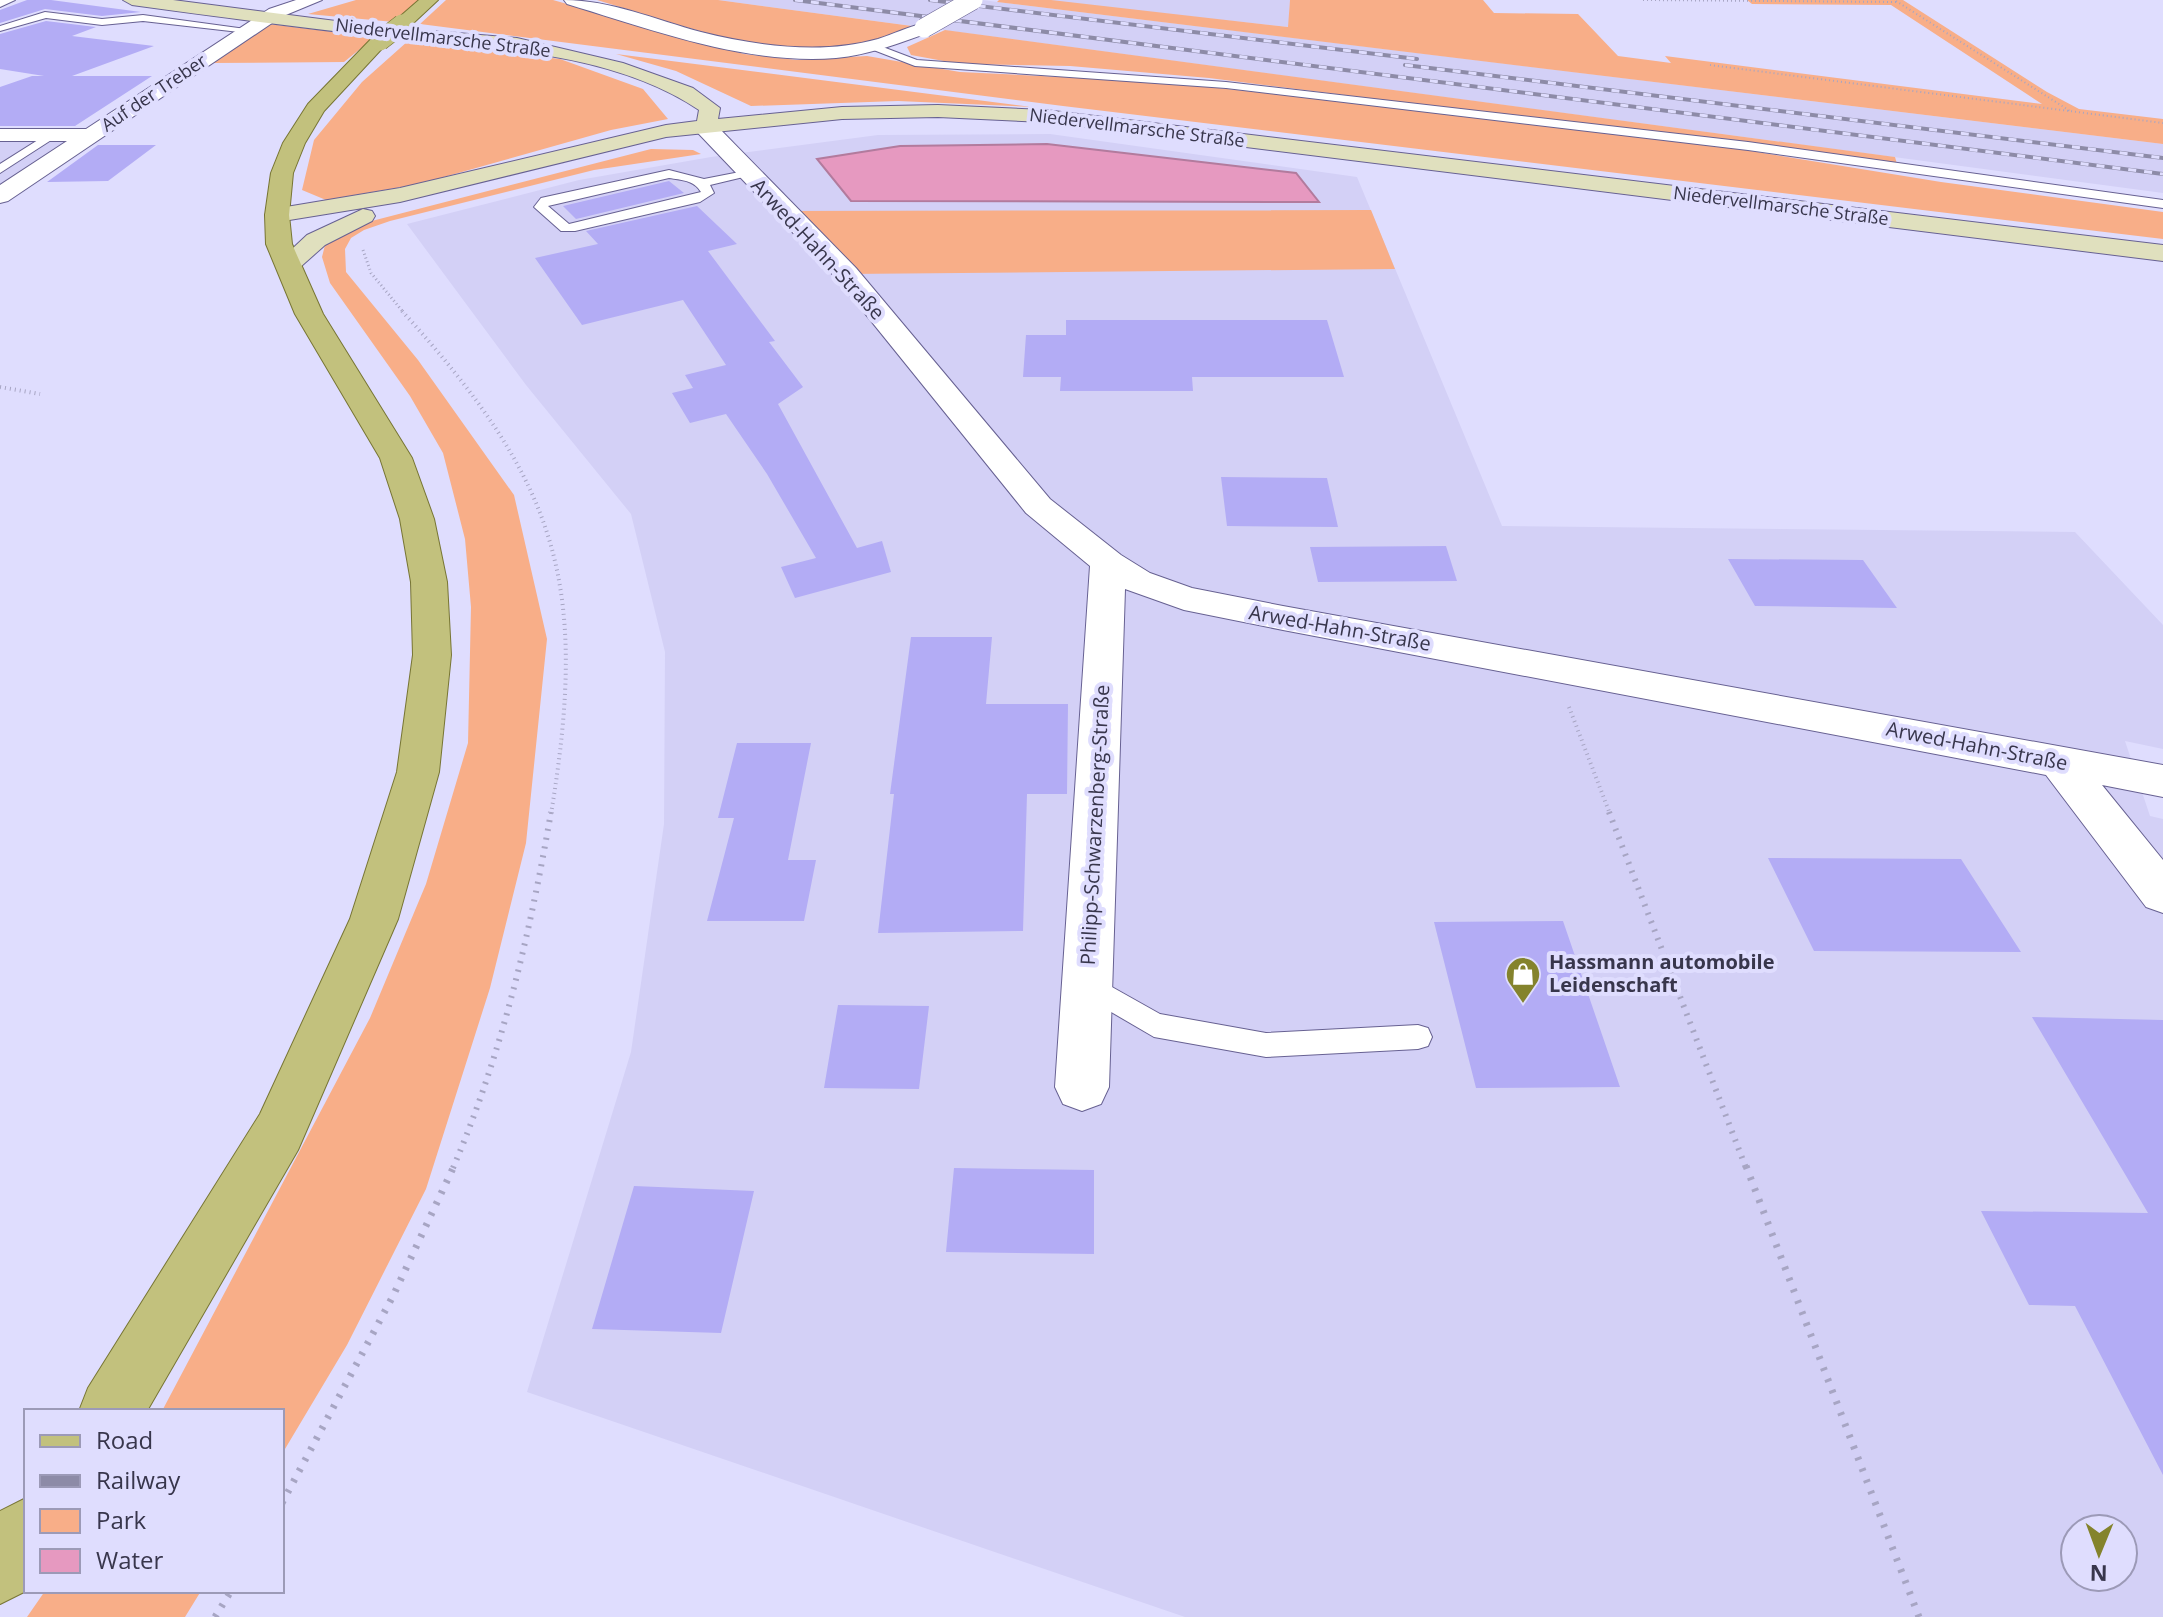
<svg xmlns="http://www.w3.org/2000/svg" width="2163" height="1617" font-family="'Open Sans',sans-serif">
<rect width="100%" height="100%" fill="#dfddfe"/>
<path fill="#d3d0f6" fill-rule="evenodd" d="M718,0H982L2163,144V193Z
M1051,0H1290L1289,27L1055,2Z
M1050,134L1357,177L1502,526L2075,532L2163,625V749L2125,741L2150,816L2163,819V1617H1185L527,1392L631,1052L664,824L665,652L631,514L526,385L407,224L579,180L711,157L878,135ZM2075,1529H2123V1577H2075Z
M0,137L69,139L0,186Z"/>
<path fill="#f8ae88" d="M356,0H419L394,22L308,14Z
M446,0H553L744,54L797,60L867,56L960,72L1162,82L1330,100L1745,150L1941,182L2163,212V239L1063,106L420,24Z
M597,0H718L912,26C900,31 886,40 873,43C779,65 686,26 597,0Z
M999,0H1051L1288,27L1290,0H1483L1494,13L1578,14L1618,56L1671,63L1665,56L2042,104L1891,5L1752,4L1747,0H1903L2047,92L2079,109L2163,119V144L997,2Z
M269,24L375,37L344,62L211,63Z
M945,30L1895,157L1897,164L1209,78L1070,66L960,64L911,55L907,47Z
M408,41L560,59L643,89L668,119L611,130L419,184L326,200L302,190L314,140L362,82Z
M616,54L1032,107L898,101L751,106L676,71Z
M651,149L693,150L701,154L594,170L390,221L364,230L351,238L345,249L346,272L418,360L514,495L547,639L526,843L490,988L426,1189L347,1345L282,1454V1411H162L370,1018L426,884L468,743L471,607L465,539L443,453L410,396L330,283L322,257L325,245L364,223Z
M1371,210L1395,269L847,274L785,211Z
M45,1591H201L185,1617H27Z"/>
<path fill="#e699c0" stroke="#b27b9d" stroke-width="2" d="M1047,144L1296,173L1319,202L851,201L817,159L900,146Z"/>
<path fill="#b3acf5" d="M27,0H51L141,12L102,16L45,9L0,23V10Z
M46,21L96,27L72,36L154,46L72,76H152L75,126H0V87L32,76H44L0,69V34Z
M98,145H156L108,181L47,182Z
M669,181L684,193L576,219L563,206Z
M697,206L737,244L708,251L775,341L769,342L803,387L778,404L857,548L882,541L891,572L795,598L781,567L816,558L767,474L726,414L690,423L672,393L693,388L685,375L726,365L683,300L582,325L535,258L598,244L586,231Z
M1066,320H1327L1344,377H1192L1193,391H1060L1061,377H1023L1026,335H1066Z
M1221,477L1327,478L1338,527L1227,526Z
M1446,546L1457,581L1318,582L1310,547Z
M1728,559L1863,560L1897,608L1755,606Z
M911,637H992L986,704H1068L1067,794H1027L1023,931L878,933L894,794H890Z
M737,743H811L788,860H816L804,921H707L734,818H718Z
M1768,858L1961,859L2021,952L1814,951Z
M1563,921L1620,1087L1476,1088L1434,922Z
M838,1005L929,1006L919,1089L824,1088Z
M2032,1017L2163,1020V1475L2075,1306L2029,1305L1981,1211L2148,1213Z
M954,1168L1094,1170V1254L946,1252Z
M634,1186L754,1191L721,1333L592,1329Z"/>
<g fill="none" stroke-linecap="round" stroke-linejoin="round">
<g stroke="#676192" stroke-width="2">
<path id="lane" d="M45,12L102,19L143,15L253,30L248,33L143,21L102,25L46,18L0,31V26Z
M875,44L917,60L1226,82L1748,142L2163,200V208L1748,150L1226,88L915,66L871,49L870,47Z
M49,133L59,135L0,173V164Z
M669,170L704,179L750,170L756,174L710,185L714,193L700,202L575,231H561L534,207L541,198ZM669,178C681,180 694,180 701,192L569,224L548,206Z
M1087,973L1160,1014L1266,1033L1418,1025L1428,1028L1432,1037L1428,1046L1418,1049L1266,1057L1154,1037L1077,992L1073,984L1077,976Z"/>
</g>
<g stroke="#676192" stroke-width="2">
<path id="street" d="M0,0H15L0,7Z
M296,0H322L281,17L8,201L0,203V185L67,141H0V129H86L269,9Z
M564,0C611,0 656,20 701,32C757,46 822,55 878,39C893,34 908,27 924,23L933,28L930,32C900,43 869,55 836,58C745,65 653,30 567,4Z
M706,122L714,123L856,268L1050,499L1121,555L1150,573L1192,588L1283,606L2163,765V797L2102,785L2163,860V913L2146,907L2046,775L1283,630L1184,610L1125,589L1109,1087L1101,1104L1082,1111L1063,1104L1055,1087L1090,566L1026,513L838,280L698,133L695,128L698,123Z"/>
</g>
<g stroke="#676192" stroke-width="2">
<path id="secondary" d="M123,0H173L375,26L517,38L623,63L693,88L720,108L718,119L842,107L938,105L1045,110L2163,245V261L1045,122L938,117L842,119L666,137L400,202L277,222L268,220L265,215L268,210L400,188L666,125L697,121L699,110C609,49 479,48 375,36C294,27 213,16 132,5Z
M363,209L372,211L375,216L372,221L325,245L298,269H280L276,264L307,235Z"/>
</g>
<g stroke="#777534" stroke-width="2">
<path id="primary" d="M419,0H438L408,28H396L393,24L396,20Z
M380,35L389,41L324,111L305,143L293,173L289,215L292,244L323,314L412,458L434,519L447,582L451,655L439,772L398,919L298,1150L147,1411H79L88,1388L260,1114L350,919L397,772L413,655L411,582L400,519L380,458L295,314L266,244L265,215L271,173L283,143L308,104L373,37Z
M26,1498V1591L0,1604V1511Z"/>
</g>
<path stroke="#a7a5c3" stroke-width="2" stroke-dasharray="1 3" stroke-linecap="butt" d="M1643,0L1899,2
M1896,1L2070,111
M1710,65L2163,123"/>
<path stroke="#a7a5c3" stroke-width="3" stroke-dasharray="1 3" stroke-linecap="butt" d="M363,250L371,273L404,313"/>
<path stroke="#a7a5c3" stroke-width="4" stroke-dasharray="1 4" stroke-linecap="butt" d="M402,311C559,484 589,584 551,814
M0,387L40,394
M1569,707L1610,814"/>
<path stroke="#a7a5c3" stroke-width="6" stroke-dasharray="2 7" stroke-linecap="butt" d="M1609,812L1746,1168
M453,1168C502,1054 530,934 551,812"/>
<path stroke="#a7a5c3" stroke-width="7" stroke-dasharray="3 9" stroke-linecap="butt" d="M1746,1166L1919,1617
M282,1503L393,1296L454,1166
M215,1617L231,1591"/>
<use href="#lane" fill="#fff" fill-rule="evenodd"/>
<use href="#street" fill="#fff" fill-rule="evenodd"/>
<use href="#secondary" fill="#e0e0be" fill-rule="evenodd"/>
<use href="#primary" fill="#c2c17d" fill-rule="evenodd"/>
<g stroke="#8d8ba7" stroke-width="4">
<path id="rail" d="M795,0L2163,174
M930,0L1417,59
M1405,65L2163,158"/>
</g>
<use href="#rail" stroke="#dfddfe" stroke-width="3" stroke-dasharray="8" stroke-linecap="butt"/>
<g stroke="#676192" stroke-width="20" stroke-linecap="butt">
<path id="street-bridge" d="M924,28L973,0"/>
</g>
<g stroke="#777534" stroke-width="20" stroke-linecap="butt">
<path id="primary-bridge" d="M380,41L402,24"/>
</g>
<use href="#street-bridge" stroke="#fff" stroke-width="19"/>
<use href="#primary-bridge" stroke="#c2c17d" stroke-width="19"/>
</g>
<defs>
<g id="shop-pin" transform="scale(1.8)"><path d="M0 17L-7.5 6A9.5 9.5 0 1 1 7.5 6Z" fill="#84832c" stroke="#dfddfe"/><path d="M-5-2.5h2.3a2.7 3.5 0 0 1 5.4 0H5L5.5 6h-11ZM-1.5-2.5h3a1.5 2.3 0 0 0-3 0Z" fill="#fff"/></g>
</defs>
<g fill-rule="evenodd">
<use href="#shop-pin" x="1523" y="974"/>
</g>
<g text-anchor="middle" stroke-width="8" stroke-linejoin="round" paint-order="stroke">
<g font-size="18" fill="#38364c" stroke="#dfddfe">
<text transform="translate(443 38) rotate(7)" y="6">Niedervellmarsche Straße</text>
<text transform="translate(154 93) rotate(-34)" y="6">Auf der Treber</text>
<text transform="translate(1137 128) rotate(7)" y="6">Niedervellmarsche Straße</text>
<text transform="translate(1781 206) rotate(7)" y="6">Niedervellmarsche Straße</text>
</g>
<g font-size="20" fill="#38364c" stroke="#dfddfe">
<text transform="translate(818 249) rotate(47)" y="7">Arwed-Hahn-Straße</text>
<text transform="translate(1340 628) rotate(10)" y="7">Arwed-Hahn-Straße</text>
<text transform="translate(1977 746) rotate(11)" y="7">Arwed-Hahn-Straße</text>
<text transform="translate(1095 825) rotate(-87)" y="7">Philipp-Schwarzenberg-Straße</text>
</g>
<g font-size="20" font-weight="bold" fill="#38364c" stroke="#dfddfe" text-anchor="start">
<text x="1549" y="969">Hassmann automobile<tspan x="1549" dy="23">Leidenschaft</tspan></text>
</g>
</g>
<rect x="24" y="1409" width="260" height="184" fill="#dfddfe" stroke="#9c9ab7" stroke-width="2"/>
<rect x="40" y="1435" width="40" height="12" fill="#c2c17d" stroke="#9c9ab7" stroke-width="2"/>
<text x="96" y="1449" font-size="24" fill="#38364c">Road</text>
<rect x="40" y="1475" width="40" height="12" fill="#8d8ba7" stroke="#9c9ab7" stroke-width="2"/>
<text x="96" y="1489" font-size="24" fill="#38364c">Railway</text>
<rect x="40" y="1509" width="40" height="24" fill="#f8ae88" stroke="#9c9ab7" stroke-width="2"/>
<text x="96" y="1529" font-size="24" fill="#38364c">Park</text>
<rect x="40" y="1549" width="40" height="24" fill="#e699c0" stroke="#9c9ab7" stroke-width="2"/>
<text x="96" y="1569" font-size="24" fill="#38364c">Water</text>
<g transform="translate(2099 1553) rotate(181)"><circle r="38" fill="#dfddfe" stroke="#9c9ab7" stroke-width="2"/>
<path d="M0-6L14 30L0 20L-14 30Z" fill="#84832c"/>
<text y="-12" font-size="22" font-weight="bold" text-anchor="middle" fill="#38364c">N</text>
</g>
</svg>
